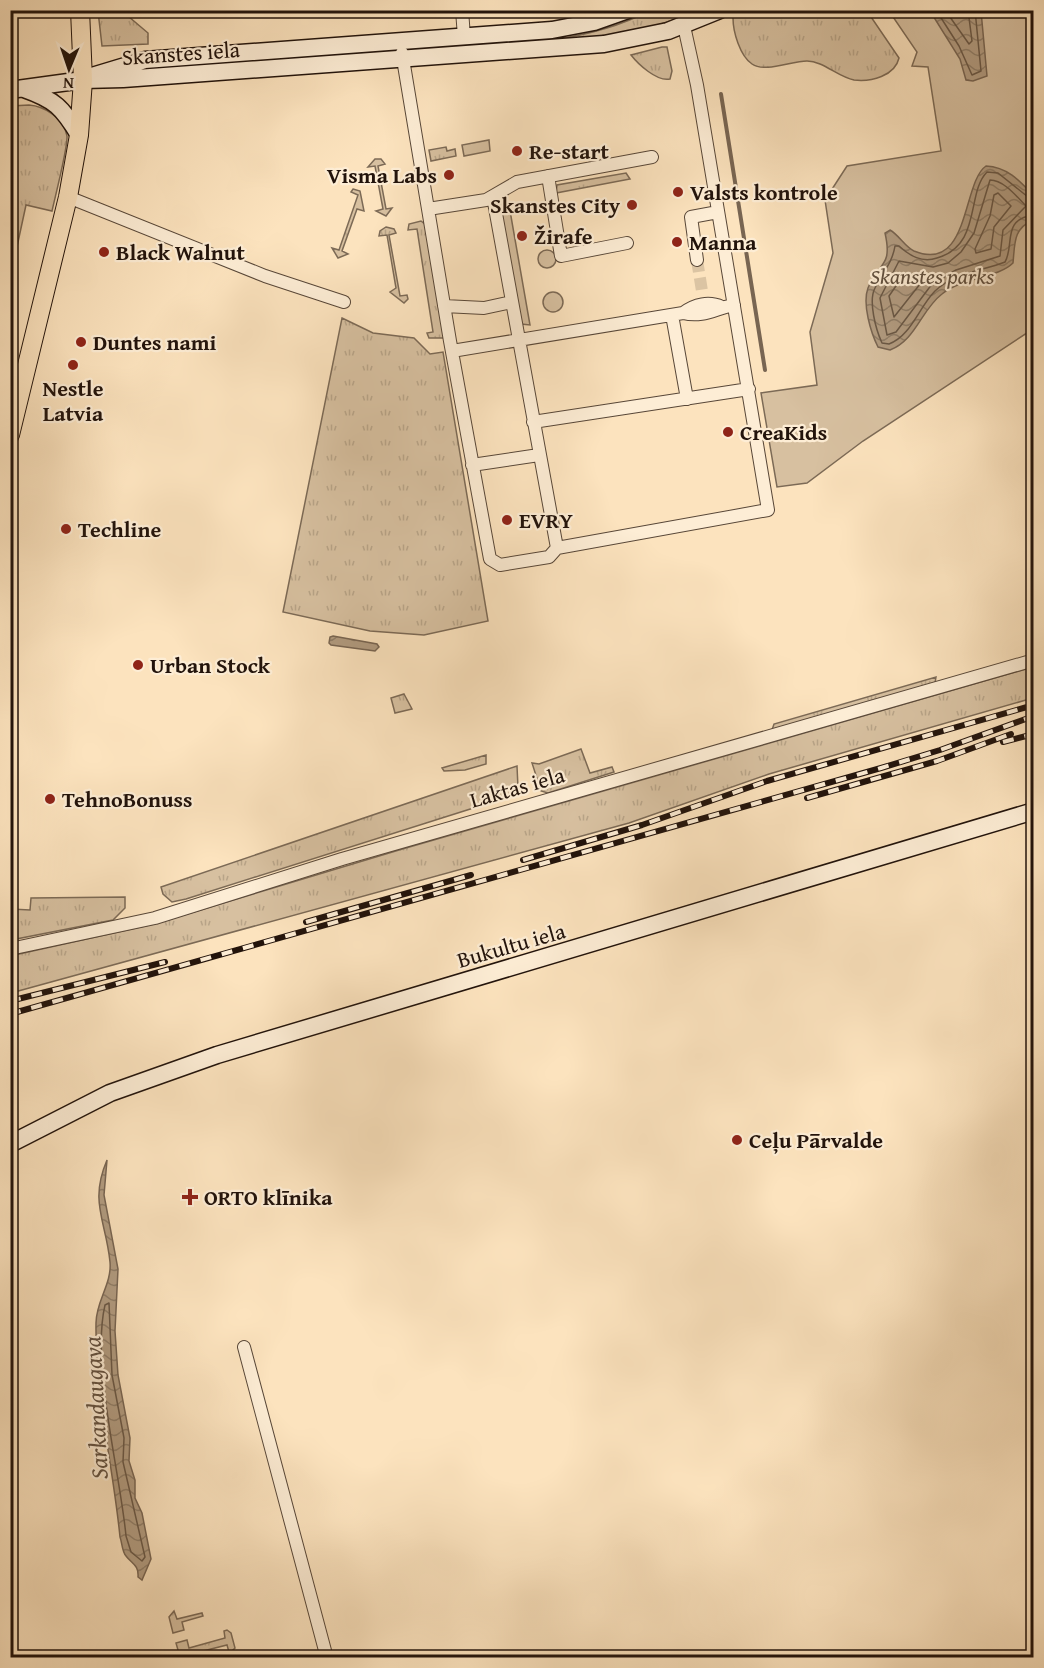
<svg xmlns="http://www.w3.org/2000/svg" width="1044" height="1668" font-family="'Gentium Book Plus',serif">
<defs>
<pattern id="grass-tufts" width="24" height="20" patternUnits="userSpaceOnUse" patternTransform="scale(1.5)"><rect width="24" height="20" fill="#d7c0a0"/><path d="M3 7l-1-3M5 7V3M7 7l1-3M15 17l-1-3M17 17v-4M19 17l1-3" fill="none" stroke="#b8a488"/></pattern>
<pattern id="water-waves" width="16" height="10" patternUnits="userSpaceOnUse" patternTransform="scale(1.5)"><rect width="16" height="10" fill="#b29c81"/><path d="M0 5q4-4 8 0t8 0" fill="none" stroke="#907e68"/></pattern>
</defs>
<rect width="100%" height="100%" fill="#fce3be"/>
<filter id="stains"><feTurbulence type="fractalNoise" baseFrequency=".00333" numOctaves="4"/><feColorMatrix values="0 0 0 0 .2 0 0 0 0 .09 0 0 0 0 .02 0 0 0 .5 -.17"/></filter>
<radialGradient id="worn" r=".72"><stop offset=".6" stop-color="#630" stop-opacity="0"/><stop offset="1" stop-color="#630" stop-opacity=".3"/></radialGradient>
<path fill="url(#grass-tufts)" stroke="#7c6a56" stroke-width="1.5" d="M742,10L867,11L899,58C895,76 871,82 854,80C838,77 823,61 807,61C791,61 765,73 752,64C740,56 733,32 733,18Z
M98,11H122L148,33V44L102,46Z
M649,11H702L629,34L411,53V49C489,45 578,48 649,11Z
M662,47H667L672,71L670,79C657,82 638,64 631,55Z
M29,105C44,106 64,118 67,136C68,147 55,197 52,211L26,205L15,256L10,254L11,106Z
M489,140L490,151L464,156L462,145Z
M446,147L447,151L455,149L456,156L431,161L429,150Z
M375,159H381L385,164L378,166L386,209L392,208L386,216L376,211L383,209L375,166L368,167Z
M626,173L630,179L556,193L557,185Z
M353,189L360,191L364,211L357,209L342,251L348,254L338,258L332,248L339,250L358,195L351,192Z
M421,221L426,225L445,338H429L427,333L433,332L417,229L408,230L409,224Z
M386,227L394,229L396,233L389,235L400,296L407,295L408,299L404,303L390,292L396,288L387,235L379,236L380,231Z
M342,318L373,333L414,338L430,354L443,352L488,621L424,635L370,631L283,612Z
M1033,667V698L769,774L629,823L11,993L10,956L154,924L399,850Z
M936,677L935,683L772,730L774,724Z
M404,694L412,709L395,713L391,698Z
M581,749L590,773L612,767L614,772L548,793L541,791L532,763L539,764Z
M486,755V764L465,770L444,771L442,768Z
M517,766L518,788L505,798L186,899L172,902L163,894L161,887Z
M125,897V908L113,920L11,940V909L30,910L31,898Z
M174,1611L177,1619L202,1613L203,1616L182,1622L184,1630L173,1633L169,1617Z
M227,1630L231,1633L235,1648L232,1651L229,1652L227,1645L191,1654V1657H180L176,1643L187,1640L189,1648L225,1638L224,1631Z"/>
<path fill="#d7c0a0" stroke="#7c6a56" stroke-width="1.5" d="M889,11H1033V329L863,441L807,483L777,487L761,393L817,385L810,332L833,253L825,200L847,166L941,151L928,67L912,66L917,52Z
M509,205L530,325L521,324L501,209Z
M538 259a9 9 0 1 1 18 0a9 9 0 1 1-18 0Z
M543 302a10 10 0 1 1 20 0a10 10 0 1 1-20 0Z"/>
<path fill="url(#water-waves)" stroke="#786552" stroke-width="1.5" d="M930,11H981L987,76L973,81L966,80L960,59Z
M986,166C1007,167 1019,180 1033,195V220C1013,229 1015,243 1013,263C998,278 963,277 942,294C921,310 916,340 890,350L878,347C871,333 862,304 868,288C878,262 893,268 885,233L890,230C899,235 905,247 914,251C970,274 962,182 986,166Z
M333,636L377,644L379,647L375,651L331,645L329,643L330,637Z
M107,1160L104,1195L118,1269L115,1331L118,1375L130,1438L129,1461L135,1480V1498L142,1513L151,1559L142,1580L138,1577C139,1565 132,1564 126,1556C122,1552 122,1542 120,1537C113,1465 95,1395 96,1323C96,1301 112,1284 110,1262C106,1221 89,1202 107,1160Z"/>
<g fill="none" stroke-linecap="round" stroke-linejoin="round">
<path stroke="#6a5846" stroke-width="1.5" d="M936,10L959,46L972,75L981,71L975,10
M945,10L969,44L972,41L968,10
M990,180C1004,180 1017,197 1026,206L1003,230L1000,256L956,270L932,284L896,332L887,335L880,298L899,261L933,267L948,263L961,252L974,233Z
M998,193L1011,206L994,227L991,249L976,253L975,249L990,216L994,195Z
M1034,198L1028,197L998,173L987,172C966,193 982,245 937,258C922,263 910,256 899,246H895C892,264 882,273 875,288C868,301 876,330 882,343L889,344C911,336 919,307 935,291C954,273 982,271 1005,262C1015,245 1001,219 1034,215
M905,273L922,275L924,279L894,317L889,296Z
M109,1303L112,1375L124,1438L123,1462L145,1557L142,1561L131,1552L126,1536C120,1471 91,1365 105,1305Z"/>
<path stroke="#786552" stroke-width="4" d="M721,94L765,370"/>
<path stroke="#dbc4a3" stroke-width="12" stroke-dasharray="12 6" stroke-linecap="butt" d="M697,260L702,291"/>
<g stroke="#584738" stroke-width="14">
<path id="street" d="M462,10L464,37
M402,53L450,341L490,559L500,565L549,557L557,548L768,510L697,85L684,26
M548,176L561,256L627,243
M68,197L265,276L344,302
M493,197L557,548
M428,209L486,200L517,182L652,157
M697,260L691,217L718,212
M444,306L484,308L512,302
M683,313C695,304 709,301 722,307
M672,315L687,399
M452,351L683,313C704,318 716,308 734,305
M533,422L749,389
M472,465L539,455
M10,949L155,918L342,859L1034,660
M244,1347L327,1658"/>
</g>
<g stroke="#22130b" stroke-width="19">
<path id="secondary" d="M92,76L145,60L552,30L594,22L628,10
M24,89C55,100 62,107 79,135
M10,90L83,80L123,79L604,44L668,31L720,10
M10,1144L110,1093L217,1055L1034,811"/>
</g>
<g stroke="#22130b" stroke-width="20">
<path id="primary" d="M10,435L68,197L79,135L83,80L80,10"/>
</g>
<use href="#street" stroke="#fdedd5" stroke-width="12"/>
<use href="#secondary" stroke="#fdedd5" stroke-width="16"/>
<use href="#primary" stroke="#fce3be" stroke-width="18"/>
<g stroke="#22130b" stroke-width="6">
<path id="rail" d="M1003,742L1034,734
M807,798L937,761L1011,734
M523,860L642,825L767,781L1034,705
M306,922L471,875
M10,1001L165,962
M10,1014L881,768L940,750L1034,716"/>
</g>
<use href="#rail" stroke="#fdedd5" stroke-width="4" stroke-dasharray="11" stroke-linecap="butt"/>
</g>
<g fill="#8f2418" stroke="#fdedd5" stroke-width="2">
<circle cx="517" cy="151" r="6"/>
<circle cx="449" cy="175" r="6"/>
<circle cx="678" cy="192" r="6"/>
<circle cx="632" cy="205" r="6"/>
<circle cx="522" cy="236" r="6"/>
<circle cx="677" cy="242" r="6"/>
<circle cx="104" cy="252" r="6"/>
<circle cx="81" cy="342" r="6"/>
<circle cx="73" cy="365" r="6"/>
<circle cx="728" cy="432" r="6"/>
<circle cx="507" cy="520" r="6"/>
<circle cx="66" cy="529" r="6"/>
<circle cx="138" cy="665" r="6"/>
<circle cx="50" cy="799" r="6"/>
<circle cx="737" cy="1140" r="6"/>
<path d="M187 1188h6v6h6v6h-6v6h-6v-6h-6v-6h6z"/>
</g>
<g text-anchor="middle" stroke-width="4.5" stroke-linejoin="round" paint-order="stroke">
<g font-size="22" fill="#22130b" stroke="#fdedd5">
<text transform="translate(181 53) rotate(-4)" y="8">Skanstes iela</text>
<text transform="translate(517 787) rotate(-16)" y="8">Laktas iela</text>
<text transform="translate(511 945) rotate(-16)" y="8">Bukultu iela</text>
</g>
<g font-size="22" font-weight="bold" fill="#22130b" stroke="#fdedd5" text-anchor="start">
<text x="529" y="159">Re-start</text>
<text x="437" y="183" text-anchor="end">Visma Labs</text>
<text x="690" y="200">Valsts kontrole</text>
<text x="620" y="213" text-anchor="end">Skanstes City</text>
<text x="534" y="244">Žirafe</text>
<text x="689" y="250">Manna</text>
<text x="116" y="260">Black Walnut</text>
<text x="93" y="350">Duntes nami</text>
<text x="73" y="396" text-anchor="middle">Nestle<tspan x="73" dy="25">Latvia</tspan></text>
<text x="740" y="440">CreaKids</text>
<text x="519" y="528">EVRY</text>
<text x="78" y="537">Techline</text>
<text x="150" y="673">Urban Stock</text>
<text x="62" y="807">TehnoBonuss</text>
<text x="749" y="1148">Ceļu Pārvalde</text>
<text x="204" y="1205">ORTO klīnika</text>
</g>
<g font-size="22" font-style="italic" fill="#61503f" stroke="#fdedd5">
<text x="932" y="284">Skanstes parks</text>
</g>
<g font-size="24" font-style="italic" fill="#635140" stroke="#fdedd5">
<text transform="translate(96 1408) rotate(-93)" y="8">Sarkandaugava</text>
</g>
</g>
<rect width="1044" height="1668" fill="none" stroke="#fce3be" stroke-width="36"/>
<rect x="12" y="12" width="1020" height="1644" fill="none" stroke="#22130b" stroke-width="3"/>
<rect x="18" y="18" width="1008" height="1632" fill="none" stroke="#22130b" stroke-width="1.5"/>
<g transform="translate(69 69) rotate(182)" stroke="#fdedd5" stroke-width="4.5" paint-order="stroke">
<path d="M0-4.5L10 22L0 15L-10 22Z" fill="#22130b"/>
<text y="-9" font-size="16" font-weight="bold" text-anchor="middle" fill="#22130b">N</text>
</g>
<rect width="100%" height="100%" filter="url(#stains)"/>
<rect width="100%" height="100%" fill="url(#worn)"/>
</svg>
